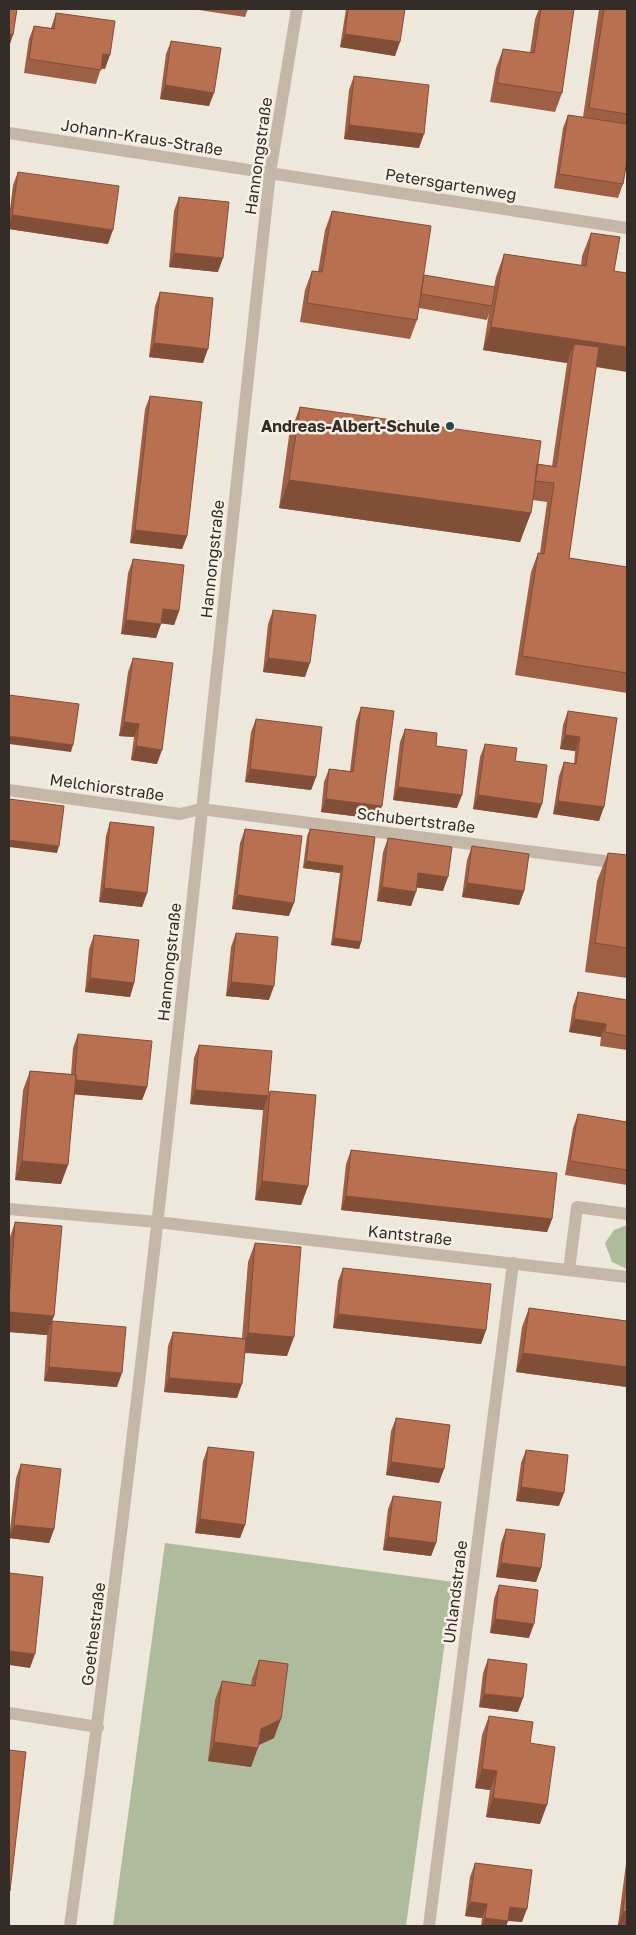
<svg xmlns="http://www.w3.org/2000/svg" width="636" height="1935" font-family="'Golos Text',sans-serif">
<rect width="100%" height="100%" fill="#eee7db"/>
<path fill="#afbb9d" d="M627,1225V1269L612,1262L605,1243L614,1230Z
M165,1543L453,1582L406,1926H113Z"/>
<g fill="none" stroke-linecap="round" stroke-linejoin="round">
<path stroke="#c5b7a8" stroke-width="12" d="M9,133L627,228
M9,790L180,814L201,809L627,864
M9,1209L157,1222L627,1277
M569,1270L577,1207L627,1214
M9,1713L98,1727
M70,1926C151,1343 206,758 270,173L297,9
M429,1926L513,1263"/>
</g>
<path fill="#9e6045" d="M199,9H248L245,17L199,10Z
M346,9H405L395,56L340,47Z
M539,9H574L562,93L555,112L490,102L496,68L503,49L530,53L535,19Z
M599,9H627V160L623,184L618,198L554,188L563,128L568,115L583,117Z
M56,13L105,69L101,68L96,84L24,73L29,39L34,26L51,28Z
M171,41L209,106L160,99L166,54Z
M354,76L419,148L344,139L349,90Z
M18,172L108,244L9,229V217L13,185Z
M179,197L218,272L169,267L174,211Z
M332,211L424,275L494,287L496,277L504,254L581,266L582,256L591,233L596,367L569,558L627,567V693L515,675L531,572L538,553H540L547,502L533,500L520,542L279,508L289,436L300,407L537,464L552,466L567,363L483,350L489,313L487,320L419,308L417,320L410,339L300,322L305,290L312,271L318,272L325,230Z
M160,292L203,363L149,357L155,306Z
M150,396L187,536L182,549L130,543L145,409Z
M133,559L179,611L174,625L161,623L156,638L121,634L128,573Z
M273,610L305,677L263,672L268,624Z
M133,658L157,764L131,760L134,737L119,736L128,672Z
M361,707L377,819L321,812L324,782L329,769L350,771L356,721Z
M568,711L617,718L599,821L553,814L559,776L564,762L574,764L575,751L560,749L563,725Z
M256,719L316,777L311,790L245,782L251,732Z
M405,729L436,746L457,808L393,800L400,742Z
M485,744L515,761L537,818L473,809L480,757Z
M110,822L147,893L142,907L99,902L106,836Z
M245,829L289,916L232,909L240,843Z
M310,829L375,837L361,942L359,949L331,945L340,873L303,868L307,836Z
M388,838L443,891L416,887L411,906L377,901L383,852Z
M472,846L524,891L519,905L462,897L467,860Z
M608,853L627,855V978L585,972L597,881Z
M236,933L269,1000L226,996L231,947Z
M94,935L134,983L130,997L85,992L89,949Z
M578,992L627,1000V1050L600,1046L601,1037L569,1032L573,1006Z
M78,1034L147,1087L142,1100L75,1094L61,1184L15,1180L23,1090L30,1071L71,1074L73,1048Z
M199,1045L268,1096L270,1091L308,1186L301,1205L255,1200L263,1110L190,1104L194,1058Z
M578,1114L627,1122V1185L565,1175L573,1128Z
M351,1150L552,1219L547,1232L341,1210L346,1164Z
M15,1222L52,1321L117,1387L44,1381L47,1335L9,1332V1240Z
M255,1243L287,1356L245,1353L237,1398L164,1392L168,1346L173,1332L242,1338L248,1262Z
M343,1268L486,1330L481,1344L333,1328L338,1281Z
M529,1308L627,1321V1387L516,1372L522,1327Z
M396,1418L439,1483L386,1475L391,1431Z
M208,1447L245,1525L240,1538L195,1533L203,1461Z
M526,1450L559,1506L516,1501L521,1463Z
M21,1464L54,1529L49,1543L9,1538L16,1478Z
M393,1496L436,1543L431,1556L383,1550L388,1509Z
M506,1529L541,1568L536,1582L496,1577L501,1543Z
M499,1585L529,1638L490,1633L494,1599Z
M488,1659L518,1712L479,1707L483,1673Z
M259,1660L274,1738L258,1745L251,1767L208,1761L215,1700L222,1681L251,1685L252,1679Z
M489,1716L530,1743L540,1824L486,1817L490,1790L475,1788L482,1735Z
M627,1856V1926L618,1925Z
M475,1863L522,1922L508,1921L506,1926H481L482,1918L465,1916L470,1877Z"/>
<path fill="#814e38" d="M9,34L13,35L9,47Z
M345,34L400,42L395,56L340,47Z
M103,54L110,55L105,69L98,68Z
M165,85L214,93L209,106L160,99Z
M349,125L424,134L419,148L344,139Z
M12,215L113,230L108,244L9,229V224Z
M174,253L223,258L218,272L169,267Z
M491,327L627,347V372L571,363L574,344L567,363L483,350Z
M154,343L208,349L203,363L149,357Z
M289,480L531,513L520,542L279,508Z
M135,530L187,536L182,549L130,543Z
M163,609L179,611L174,625L158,623Z
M126,620L161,624L156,638L121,634Z
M268,658L310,663L305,677L263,672Z
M124,722L139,724L134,737L119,736Z
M565,735L580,737L575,751L560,749Z
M9,736L73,745L71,752L9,744Z
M136,746L162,750L157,764L131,760Z
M250,769L316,777L311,790L245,782Z
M398,787L462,795L457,808L393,800Z
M478,795L542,804L537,818L473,809Z
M326,799L382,806L377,819L321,812Z
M558,801L604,807L599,821L553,814Z
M9,840L59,846L57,853L9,847Z
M306,861L343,866L340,873L303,868Z
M418,873L448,877L443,891L413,887Z
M467,883L524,891L519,905L462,897Z
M382,887L416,892L411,906L377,901Z
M104,888L147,893L142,907L99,902Z
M237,895L294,903L289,916L232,909Z
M334,938L361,942L359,949L331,945Z
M90,978L134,983L130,997L85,992Z
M231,982L274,986L269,1000L226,996Z
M574,1019L606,1024L601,1037L569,1032Z
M74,1080L147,1087L142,1100L69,1094Z
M195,1090L268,1096L263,1110L190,1104Z
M22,1161L68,1165L61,1184L15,1180Z
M262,1181L308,1186L301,1205L255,1200Z
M346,1196L552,1219L547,1232L341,1210Z
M9,1312L54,1316L47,1335L9,1332Z
M338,1314L486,1330L481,1344L333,1328Z
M248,1333L294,1337L287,1356L241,1352Z
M523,1353L627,1367V1387L516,1372Z
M49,1367L122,1373L117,1387L44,1381Z
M169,1378L242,1384L237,1398L164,1392Z
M391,1462L444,1469L439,1483L386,1475Z
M521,1487L564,1493L559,1506L516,1501Z
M200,1519L245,1525L240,1538L195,1533Z
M14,1525L54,1529L49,1543L9,1538Z
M388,1537L436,1543L431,1556L383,1550Z
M501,1563L541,1568L536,1582L496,1577Z
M495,1619L534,1624L529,1638L490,1633Z
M9,1651L35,1654L30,1668L9,1665Z
M484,1694L523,1698L518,1712L479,1707Z
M281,1719L274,1738L255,1747L258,1748L251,1767L208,1761L214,1742L261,1729Z
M482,1769L497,1771L490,1790L475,1788Z
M493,1798L547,1805L540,1824L486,1817Z
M470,1902L487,1904L482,1918L465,1916Z
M510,1907L527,1909L522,1922L505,1920Z
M623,1911L627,1912V1926L618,1925Z
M485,1918L508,1921L506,1926H482Z"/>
<path fill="#b87050" stroke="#814e38" d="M9,9H17L13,35L9,34Z
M348,9H405L400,42L345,34Z
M541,9H574L562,93L497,83L503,49L534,53Z
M604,9H627V114L589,108Z
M56,13L115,21L110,55L103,54L101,70L29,59L34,26L54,29Z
M171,41L221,48L214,93L165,85Z
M354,76L429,85L424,134L349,125Z
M568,115L627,124V160L623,184L559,174Z
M18,172L119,186L113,230L12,215Z
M179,197L229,202L223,258L174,253Z
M332,211L431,226L417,320L307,303L312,271L322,272Z
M591,233L620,237L614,271L627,273V347L491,327L504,254L586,266Z
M424,275L495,287L492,306L421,294Z
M160,292L213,298L208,349L154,343Z
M574,344L599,347L569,558L627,567V673L522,656L538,553L544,554L554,483L535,481L537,464L556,467Z
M150,396L202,402L187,536L135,530Z
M300,407L541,441L531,513L289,480Z
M133,559L184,565L179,611L163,609L161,624L126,620Z
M273,610L316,615L310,663L268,658Z
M133,658L173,663L162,750L136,746L139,724L124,722Z
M9,695L79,704L73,745L9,736Z
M361,707L394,711L382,806L326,799L329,769L353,772Z
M568,711L617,718L604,807L558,801L564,762L576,764L580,737L565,735Z
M256,719L322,727L316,777L250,769Z
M405,729L437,733L436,746L467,750L462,795L398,787Z
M485,744L517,748L515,761L547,765L542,804L478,795Z
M9,799L64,806L59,846L9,840Z
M110,822L154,827L147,893L104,888Z
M245,829L302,836L294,903L237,895Z
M310,829L375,837L361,942L334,938L343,866L306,861Z
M388,838L452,847L448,877L418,873L416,892L382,887Z
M472,846L529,854L524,891L467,883Z
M608,853L627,855V948L595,943Z
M236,933L278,937L274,986L231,982Z
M94,935L139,940L134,983L90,978Z
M578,992L627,1000V1036L605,1032L606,1024L574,1019Z
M78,1034L152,1041L147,1087L76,1080V1075H75Z
M199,1045L272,1051L268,1096L195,1090Z
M30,1071L76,1075L68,1165L22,1161Z
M270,1091L316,1095L308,1186L262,1181Z
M578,1114L627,1122V1170L570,1161Z
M351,1150L557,1173L552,1219L346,1196Z
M15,1222L62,1226L54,1316L9,1312V1301Z
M255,1243L301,1247L294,1337L248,1333Z
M343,1268L491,1284L486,1330L338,1314Z
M529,1308L627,1321V1367L523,1353Z
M52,1321L126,1327L122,1373L49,1367Z
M173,1332L246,1339L242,1384L169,1378Z
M396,1418L450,1425L444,1469L391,1462Z
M208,1447L254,1452L245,1525L200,1519Z
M526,1450L568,1455L564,1493L521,1487Z
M21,1464L61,1469L54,1529L14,1525Z
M393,1496L441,1502L436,1543L388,1537Z
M506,1529L545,1534L541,1568L501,1563Z
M9,1573L43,1577L35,1654L9,1651Z
M499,1585L538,1590L534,1624L495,1619Z
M488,1659L527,1664L523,1698L484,1694Z
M259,1660L288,1664L281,1719L261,1729L258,1748L214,1742L222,1681L255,1686Z
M489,1716L533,1722L530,1743L555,1747L547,1805L493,1798L497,1771L482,1769Z
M9,1750L26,1752L10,1891H9Z
M475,1863L532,1870L527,1909L510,1907L508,1921L485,1918L487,1904L470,1902Z
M627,1877V1912L623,1911Z"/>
<circle fill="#22494f" stroke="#f7f0e7" stroke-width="2" cx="450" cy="426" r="5"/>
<g text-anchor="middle" stroke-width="5" stroke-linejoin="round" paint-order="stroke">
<g font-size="16" fill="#332c27" stroke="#f7f0e7">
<text transform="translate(142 137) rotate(9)" y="6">Johann-Kraus-Straße</text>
<text transform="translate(258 156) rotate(-82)" y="6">Hannongstraße</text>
<text transform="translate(451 184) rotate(9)" y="6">Petersgartenweg</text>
<text transform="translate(212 559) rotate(-84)" y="6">Hannongstraße</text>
<text transform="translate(107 787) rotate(8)" y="6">Melchiorstraße</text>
<text transform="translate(416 820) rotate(7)" y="6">Schubertstraße</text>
<text transform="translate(169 962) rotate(-84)" y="6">Hannongstraße</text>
<text transform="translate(410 1235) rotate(6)" y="6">Kantstraße</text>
<text transform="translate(455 1592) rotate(-83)" y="6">Uhlandstraße</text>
<text transform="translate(93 1634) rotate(-83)" y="6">Goethestraße</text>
</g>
<g font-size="16" font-weight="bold" fill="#332c27" stroke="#f7f0e7" text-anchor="end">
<text x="440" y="432">Andreas-Albert-Schule</text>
</g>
</g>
<rect width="636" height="1935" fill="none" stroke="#332c27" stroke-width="20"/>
</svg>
